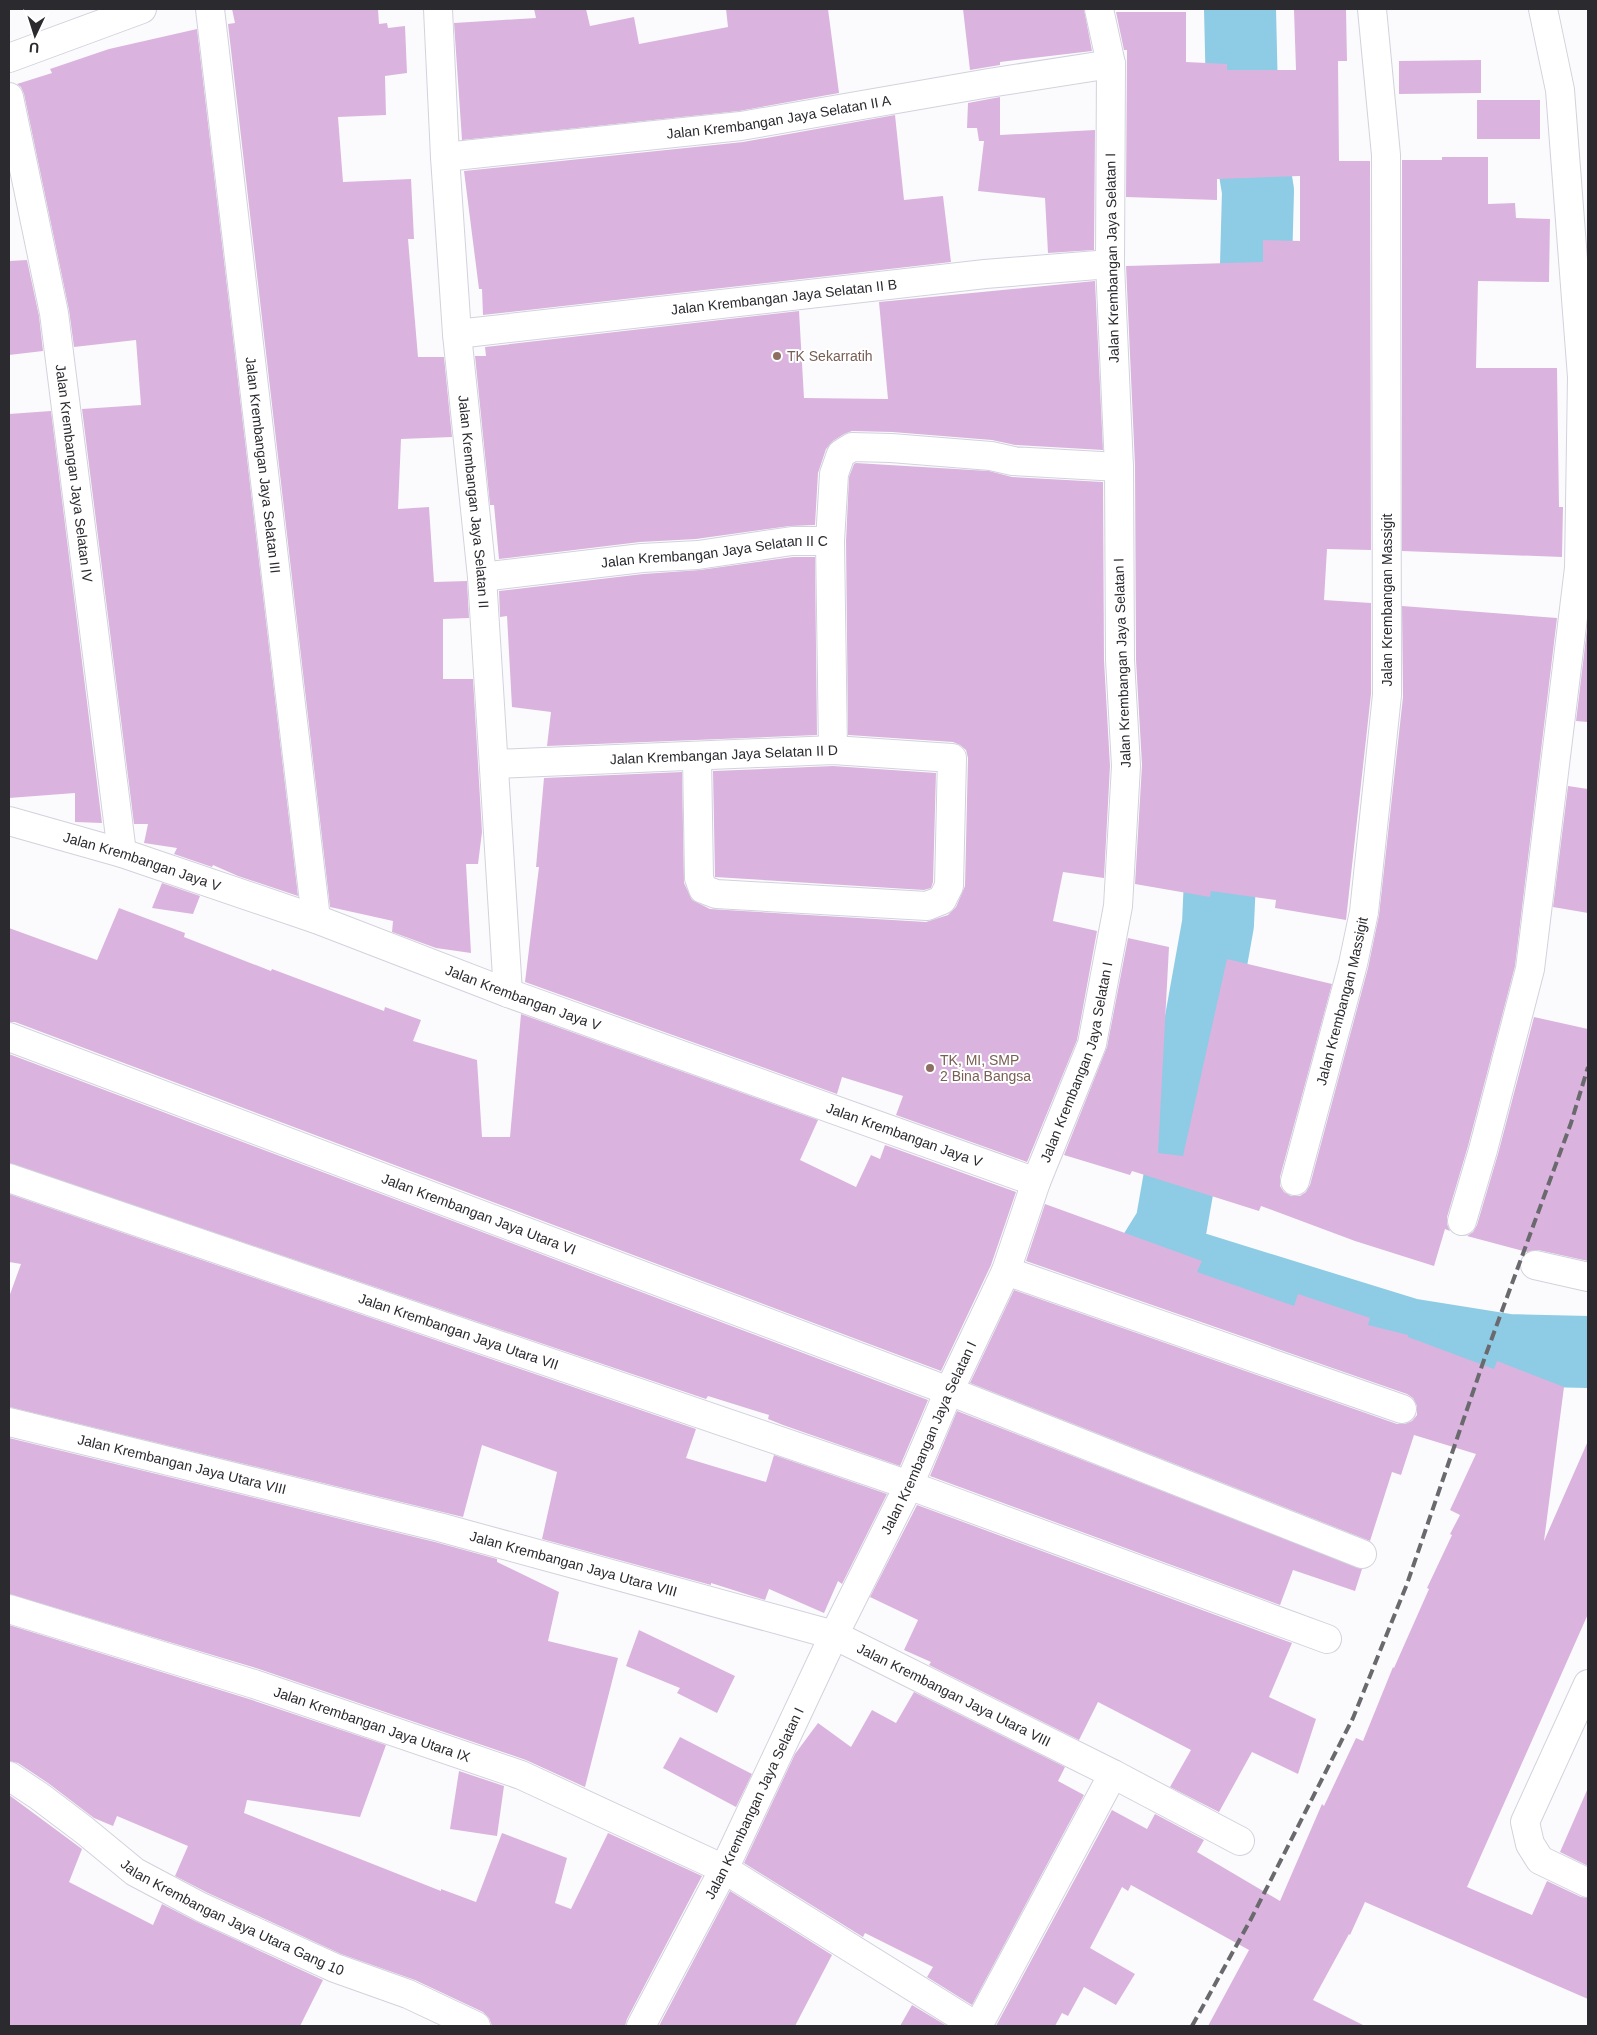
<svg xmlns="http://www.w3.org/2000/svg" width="1597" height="2035" font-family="Arial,sans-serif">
<rect width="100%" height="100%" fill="#fbfbfd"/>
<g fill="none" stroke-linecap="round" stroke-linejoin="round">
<path stroke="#8ecbe5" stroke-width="72" d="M1240,9L1242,94L1258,191L1256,265L1258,335L1260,363
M1237,793L1221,857L1218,924L1196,1047L1181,1169L1171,1226L1153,1255L1408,1334L1508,1350L1588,1352"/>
</g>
<path fill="#dab4df" d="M232,9H378L379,24L387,23L388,28L405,26L407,73L385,76L386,115L338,117L343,182L411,179L414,239H408L418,357H444L452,437L401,439L398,509L429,507L434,582L467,581L469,618L443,619V679H473L482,832L478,864H466L471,953L436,948L392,932L393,921L330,907L228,24L235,23Z
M534,9H586L590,26L634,17L639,44L728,27L726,9H828L839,93L739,111L462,140L454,23L536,18Z
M963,9H1084L1092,51L1000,62V65L970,70Z
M1346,9L1347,61H1338L1339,161H1370L1371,550L1327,549L1324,600L1371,603V694L1346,920L1275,908L1276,900L1211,891L1210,897L1135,884L1142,765L1136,660L1135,466L1126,266L1263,262V240L1300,241V176L1217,179V200L1126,197L1127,50H1124L1116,12H1186V62L1227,64V70H1296L1294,10Z
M197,29L298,896L238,876L213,865L212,867L174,854L177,848L144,843L148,824H134L82,409L141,405L136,340L74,347L69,310L24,94L21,87L17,84L52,73L50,69L109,49Z
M1481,60V93L1399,94V61Z
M1000,97V135L1095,130L1094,250L1048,253L1045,198L978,191L984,141H979L977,128H967L968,103Z
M1477,100H1540V139H1477Z
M895,115L904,200L943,196L951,262L483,315L482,289H479L464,171L743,142Z
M1442,157H1488V204L1515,203L1516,218L1550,219L1549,282L1478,281L1476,368H1557L1559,507H1563L1562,557L1402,551V160H1442Z
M27,260L39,316L43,351L9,355V261Z
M1095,281L1103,450L1015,445L992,440L892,432L852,431L844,434L833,441L826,449L818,473L815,525L790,526L696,539L640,542L499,559L494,505H490L475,356H486L485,347L799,311L804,398L888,399L879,302Z
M51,411L102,823L75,822V793L9,798V414Z
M856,463L989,471L1012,477L1103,482L1104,660L1110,766L1104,878L1063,872L1053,921L1097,931L1077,1040L1027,1162L896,1115L903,1096L842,1077L837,1094L525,982L539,867H536L544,778L682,772L684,883L692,900L710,909L926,922L948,915L956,907L965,886L968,758L966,750L960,745L953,742L848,735L846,541L849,477L854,464Z
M793,557H815L817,735L547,746L551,712L512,707L507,616L500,617L499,591L643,574L700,570Z
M1402,606L1557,618L1515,966L1468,1146L1447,1217V1224L1450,1231L1445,1229L1434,1266L1355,1241L1261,1206L1259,1211L1132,1171L1130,1175L1064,1155L1107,1047L1128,938L1169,947L1158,1153L1183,1156L1227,959L1332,984L1280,1177V1186L1284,1192L1291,1196H1300L1306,1192L1310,1185L1368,968L1379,915L1403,697Z
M1588,621V722L1576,721Z
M833,766L936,773L933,882L931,888L924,890L715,877L713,771Z
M1568,786L1588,789V913L1553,907Z
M162,883L200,896L193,914L152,908Z
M119,908L185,933L184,937L271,971L272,969L384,1011L385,1007L421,1020L413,1041L477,1060L482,1137H510L521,1014L818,1120L800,1160L856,1187L871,1155L880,1159L885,1145L1016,1192L991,1265L941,1371L15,1022H9V928L97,960Z
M1534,1017L1588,1029V1261L1538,1250L1527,1252L1467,1236L1473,1232L1477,1225L1498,1154Z
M9,1054L928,1400L900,1466L783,1425L768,1419L769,1415L708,1396L706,1399L9,1163Z
M9,1194L696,1429L686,1458L766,1482L774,1455L887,1494L842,1584L838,1581L824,1613L769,1589L765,1600L711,1583V1585L542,1539L557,1472L482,1445L463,1517L9,1407V1297L21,1264L9,1262Z
M1045,1204L1202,1261L1197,1272L1294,1306L1298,1294L1370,1318L1368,1325L1408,1335V1337L1494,1369L1497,1361L1564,1387L1544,1541L1588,1441V1614L1467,1887L1532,1915L1547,1881L1581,1897L1588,1898V1999L1365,1902L1350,1935L1349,1934L1313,2000L1365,2026H1208L1249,1950L1131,1885L1128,1891L1122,1887L1090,1948L1135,1974L1116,2005L1084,1987L1068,2016L1062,2013L1055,2026H996L1112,1810L1147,1829L1155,1814L1204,1840L1197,1852L1280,1901L1322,1804L1324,1806L1356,1738L1363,1741L1393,1667L1394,1668L1429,1589L1427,1588L1452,1535L1450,1534L1460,1515L1450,1510L1476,1454L1414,1435L1401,1475L1392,1472L1370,1541L970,1383L1014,1290L1397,1424H1405L1412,1421L1417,1415V1406L1413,1398L1407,1394L1026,1261Z
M957,1411L1362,1569L1355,1591L1293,1570L1280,1605L930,1476Z
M9,1438L435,1542L497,1559V1562L559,1592L548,1641L618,1658L585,1787L526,1760L259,1669L9,1594Z
M917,1505L1292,1643L1269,1697L1316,1719L1298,1774L1252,1752L1219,1812L1170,1787L1191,1750L1098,1702L1079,1740L929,1665L931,1662L904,1650L918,1620L870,1597Z
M9,1625L249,1699L386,1745L360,1817L247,1800L244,1813L441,1891V1889L476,1902L502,1833L567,1858L555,1903L571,1909L608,1833L702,1876L627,2019L625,2026H492L489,2018L483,2012L415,1980L341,1954L208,1893L175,1876L188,1846L117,1816L113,1826L94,1818L48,1783L18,1763L9,1761Z
M639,1630L735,1676L717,1713L677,1693L680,1688L626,1666Z
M914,1692L1065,1767L1058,1781L1084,1795L972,2005L927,1977L933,1967L865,1933L863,1937L744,1863L795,1754L818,1723L851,1747L872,1710L896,1723Z
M680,1737L752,1774L736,1807L663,1768Z
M459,1771L504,1786L497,1836L450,1829Z
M1588,1788V1866L1560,1852Z
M9,1795L82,1849L69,1882L153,1925L162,1904L195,1921L323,1980L300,2026H9Z
M730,1891L832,1955L795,2026H659Z
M912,2005L947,2026H900Z"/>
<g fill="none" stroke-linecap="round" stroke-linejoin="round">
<g stroke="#d2d2dd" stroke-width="30">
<g id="minor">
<path id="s1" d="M210,9L316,919"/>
<path id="s2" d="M438,9L445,157L457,334L482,577L508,993"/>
<path d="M9,58L142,9"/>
<path id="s3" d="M9,97L54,313L122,853"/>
<path id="s4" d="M445,157L741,126L989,83L1111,64"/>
<path id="s5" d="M457,334L985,274L1110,264"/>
<path id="s6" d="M482,577L642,558L698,555L792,541H830"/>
<path d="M833,750L830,541L834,474L841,454L852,447L891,448L991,456L1013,461L1119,467"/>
<path id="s7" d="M495,764L833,750L952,758L949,886L942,900L927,906L716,894L703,889L699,878L697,756"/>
<path id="s8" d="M9,821L122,853L316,919L508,993L1036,1182"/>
<path id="s9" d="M9,1037L949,1391L1362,1554"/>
<path id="s10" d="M9,1178L900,1482L1327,1639"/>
<path id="s11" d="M1295,1181L1353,964L1364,912L1387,695L1386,155L1372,9"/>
<path d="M1462,1221L1483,1150L1530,969L1579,568L1582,377L1560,90L1543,9"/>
<path d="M1535,1265L1588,1277"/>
<path d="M1006,1271L1402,1409"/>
<path id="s12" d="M9,1422L439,1527L834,1635L1113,1774L1240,1841"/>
<path id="s13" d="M9,1609L254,1684L521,1775L724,1869L976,2026"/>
<path d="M1588,1684L1525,1822L1530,1844L1540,1860L1588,1883"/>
<path id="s14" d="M9,1776L39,1796L84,1830L135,1872L201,1907L335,1968L408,1994L476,2026"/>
<path id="s15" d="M641,2026L724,1869L834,1635L909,1485L949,1391L1006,1271L1036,1182L1092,1044L1118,906L1126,766L1120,660L1119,467L1110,264L1111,64L1099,9"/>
<path d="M978,2026L1113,1774"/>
</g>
</g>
<use href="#minor" stroke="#fff" stroke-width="28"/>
<path stroke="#6a6a6e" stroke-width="4" stroke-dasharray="10 5" stroke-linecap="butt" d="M1192,2026L1251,1919L1353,1718L1407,1584L1485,1357L1571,1123L1588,1067"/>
</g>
<g fill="#8d6e63" stroke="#fff" stroke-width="2">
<circle cx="777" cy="356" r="5"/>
<circle cx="930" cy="1068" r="5"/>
</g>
<g text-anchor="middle" stroke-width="4" stroke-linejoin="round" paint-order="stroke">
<g font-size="14" fill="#2a2a2f" stroke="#fff">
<text dy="5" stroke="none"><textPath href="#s4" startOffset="336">Jalan Krembangan Jaya Selatan II A</textPath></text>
<text transform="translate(1112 258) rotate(-91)" y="5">Jalan Krembangan Jaya Selatan I</text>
<text dy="5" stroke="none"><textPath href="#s5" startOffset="329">Jalan Krembangan Jaya Selatan II B</textPath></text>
<text dy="5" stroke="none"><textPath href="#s1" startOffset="459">Jalan Krembangan Jaya Selatan III</textPath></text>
<text dy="5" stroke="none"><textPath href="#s3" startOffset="382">Jalan Krembangan Jaya Selatan IV</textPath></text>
<text dy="5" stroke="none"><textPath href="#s2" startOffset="494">Jalan Krembangan Jaya Selatan II</textPath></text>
<text dy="5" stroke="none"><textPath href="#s6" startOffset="234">Jalan Krembangan Jaya Selatan II C</textPath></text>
<text transform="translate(1387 600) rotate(-90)" y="5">Jalan Krembangan Massigit</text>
<text transform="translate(1122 663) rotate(-92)" y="5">Jalan Krembangan Jaya Selatan I</text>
<text dy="5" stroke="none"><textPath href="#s7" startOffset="229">Jalan Krembangan Jaya Selatan II D</textPath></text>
<text dy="5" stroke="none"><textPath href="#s8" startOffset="139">Jalan Krembangan Jaya V</textPath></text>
<text dy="5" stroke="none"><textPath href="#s8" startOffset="544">Jalan Krembangan Jaya V</textPath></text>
<text dy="5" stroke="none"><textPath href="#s11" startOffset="186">Jalan Krembangan Massigit</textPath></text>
<text dy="5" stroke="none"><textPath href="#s15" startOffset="1060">Jalan Krembangan Jaya Selatan I</textPath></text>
<text dy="5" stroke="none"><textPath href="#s8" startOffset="949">Jalan Krembangan Jaya V</textPath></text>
<text dy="5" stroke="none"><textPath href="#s9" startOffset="502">Jalan Krembangan Jaya Utara VI</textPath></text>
<text dy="5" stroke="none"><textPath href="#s10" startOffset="475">Jalan Krembangan Jaya Utara VII</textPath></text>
<text dy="5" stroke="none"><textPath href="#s15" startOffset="655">Jalan Krembangan Jaya Selatan I</textPath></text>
<text dy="5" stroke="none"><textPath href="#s12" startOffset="178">Jalan Krembangan Jaya Utara VIII</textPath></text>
<text dy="5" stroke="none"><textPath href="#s12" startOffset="582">Jalan Krembangan Jaya Utara VIII</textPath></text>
<text dy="5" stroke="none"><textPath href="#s12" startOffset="986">Jalan Krembangan Jaya Utara VIII</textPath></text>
<text dy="5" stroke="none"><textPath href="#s13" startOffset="381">Jalan Krembangan Jaya Utara IX</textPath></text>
<text dy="5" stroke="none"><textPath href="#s15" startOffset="250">Jalan Krembangan Jaya Selatan I</textPath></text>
<text dy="5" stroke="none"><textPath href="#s14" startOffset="266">Jalan Krembangan Jaya Utara Gang 10</textPath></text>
</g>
<g font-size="14" fill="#785e54" stroke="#fff" text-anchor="start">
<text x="787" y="361">TK Sekarratih</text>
<text x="940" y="1065">TK, MI, SMP<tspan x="940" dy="16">2 Bina Bangsa</tspan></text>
</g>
</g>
<rect width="1597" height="2035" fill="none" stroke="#2a2a2f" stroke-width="20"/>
<g transform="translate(35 35) rotate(184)" stroke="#ffffff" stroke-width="4" paint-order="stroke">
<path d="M0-4L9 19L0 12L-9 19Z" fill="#2a2a2f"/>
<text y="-8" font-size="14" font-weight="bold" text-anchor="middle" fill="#2a2a2f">U</text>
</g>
</svg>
